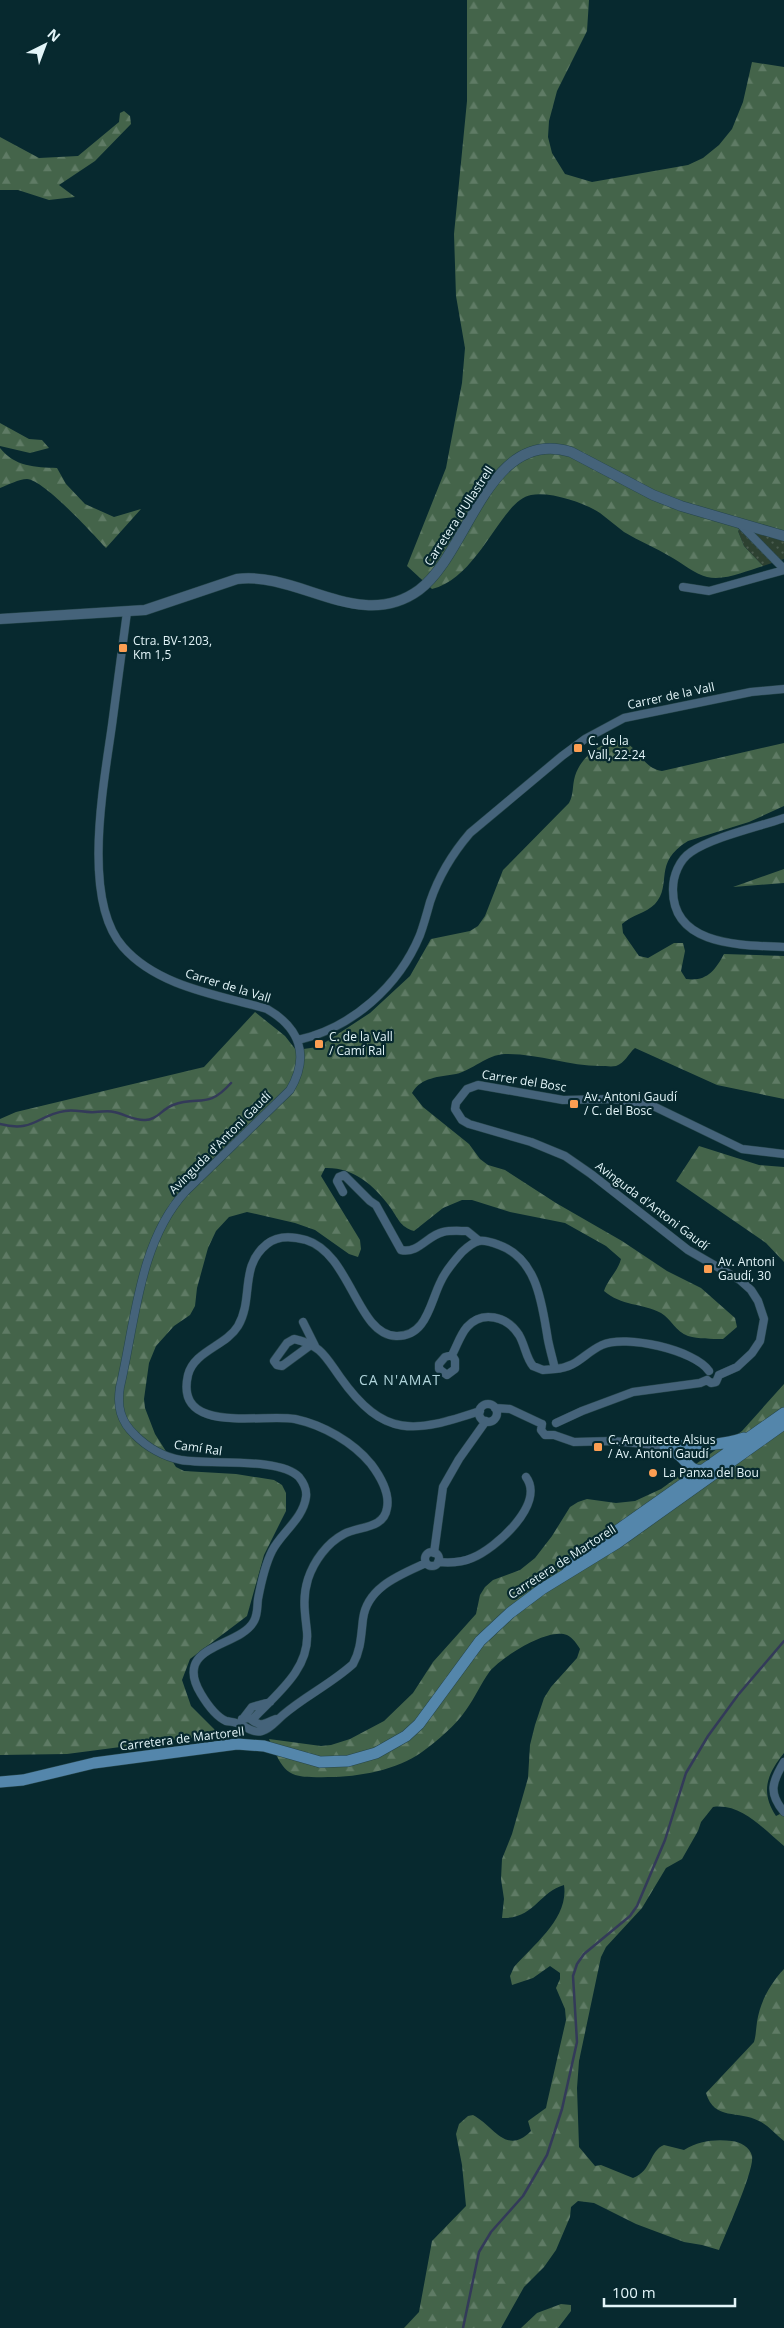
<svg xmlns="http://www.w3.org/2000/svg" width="784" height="2328" font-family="'Open Sans',sans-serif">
<defs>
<pattern id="grass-dots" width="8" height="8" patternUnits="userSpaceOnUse" patternTransform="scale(1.25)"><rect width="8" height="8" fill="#2d4131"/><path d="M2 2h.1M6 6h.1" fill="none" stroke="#4b5d50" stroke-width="1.8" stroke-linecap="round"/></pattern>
<pattern id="forest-firs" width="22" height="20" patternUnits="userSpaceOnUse" patternTransform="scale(1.25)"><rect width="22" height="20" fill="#44644a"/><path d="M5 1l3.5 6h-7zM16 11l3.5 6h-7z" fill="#5f7b65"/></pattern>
</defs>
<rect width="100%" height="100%" fill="#07292f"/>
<path fill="url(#grass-dots)" d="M742,527L784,541V559L763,566L744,546L738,531Z"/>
<path fill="url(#forest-firs)" d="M467,0H589L587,31L557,91L549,121L548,137L552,153L565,174L592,182L688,165L703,158L719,145L732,129L743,102L752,62L784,67V541L742,527L738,531L744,546L763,566C746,571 725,581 707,577C695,574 682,563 671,557C656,548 639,541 624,532C616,526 608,519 600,513C585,503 550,491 531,495C501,500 480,577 432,589L407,566L446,468L462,383L465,348L456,296L454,234L467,101Z
M124,111L130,116L131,124L95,161L59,185L75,197L49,200L18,190H0V137L39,158L78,156L119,122L120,113Z
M0,423L29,439L42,440L49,448L30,453L0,446Z
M0,448C15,467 35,467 57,468L66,484L85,504L114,517L141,509L106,548C93,534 44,480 27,479C19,479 8,485 0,488Z
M619,740C639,745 641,768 662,771L784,743V806L749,822L688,841C652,863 673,884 655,904C646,913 632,915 622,924L623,933L639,956L648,958L674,943H683L685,951L681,971L686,979C706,982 715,971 724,954L784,956V1099L717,1085L635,1048C628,1054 625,1063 616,1066C611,1067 605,1066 601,1066C568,1066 537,1053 505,1054C486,1055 473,1070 456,1074C439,1077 421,1077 412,1093L423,1107L469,1144L480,1159L488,1165L505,1170L556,1203L622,1241L667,1271L701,1288L735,1318L737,1327L723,1339C711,1339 699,1339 688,1336C676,1332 671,1319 661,1313C642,1303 621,1306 604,1291C608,1279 618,1271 621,1259L606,1246L565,1223L510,1212L472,1200H462L443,1208L414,1231C400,1227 398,1218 390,1207C374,1185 353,1167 325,1168L321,1176L360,1240L361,1249L358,1257L349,1254L315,1230L295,1223L247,1212L229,1217L216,1231L208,1248L197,1288L195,1306L190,1315L174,1326L156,1346L149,1363L144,1399L145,1408L155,1434L176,1467L184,1471L236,1474L274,1480L282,1485L286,1493V1511L264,1555L247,1616L190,1659L182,1680L191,1706L217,1732L197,1737L67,1754L0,1755V1119L16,1112L204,1067L255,1012L285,1036L296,1050L318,1047L370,1013L410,976L431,939L470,931L478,926L485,916L503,870L569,803C574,794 572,786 575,776C581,757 599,743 619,740Z
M784,869V883L733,887Z
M699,1146L759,1165L784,1167V1262L766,1243L676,1181Z
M784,1384V1753C767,1774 760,1792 776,1816L784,1812V1846C763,1829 742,1803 713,1807L701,1822L698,1831L682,1859L666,1868L642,1908L606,1947L601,1957L579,2061L577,2088L579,2147L595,2166L601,2165L633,2178C652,2171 649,2151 664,2145L684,2150C699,2141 714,2139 732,2141C740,2142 750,2147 752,2156C755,2169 725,2235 719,2250L702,2245L684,2242L636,2224L594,2203L578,2201L571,2207L570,2217L556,2250L544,2267L524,2287L501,2328H404L419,2312L432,2241L466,2206L462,2165L456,2134L459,2124L468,2116L473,2115C494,2126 506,2156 531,2131L528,2121L546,2108L547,2103L566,2020L565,2009L556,1988L560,1979V1973L550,1966L533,1978L512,1985L510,1976L514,1967C534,1944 569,1918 564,1885C539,1892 534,1919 502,1918L504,1899L501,1879L502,1859L512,1834L528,1778L530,1745L535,1725L544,1698L551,1687L577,1658L580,1649C577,1644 573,1638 567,1635C548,1627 502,1657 490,1671C481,1683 475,1698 466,1710C455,1726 438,1740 422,1752C397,1770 359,1777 328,1777C288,1778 285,1776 269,1739L321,1746L331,1745L350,1739L384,1721L413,1693L433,1662L476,1614L480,1595L485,1587L493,1580L520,1570L535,1558L552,1536L570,1507L578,1502L587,1499L616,1503L635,1501L661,1489L742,1431Z
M784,1969V2141C776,2135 768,2125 759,2121C739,2110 714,2121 706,2093L754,2042C756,2035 756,2029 757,2022C760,2002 770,1984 784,1969Z
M561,2304L571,2305V2311L558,2328H521L537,2313Z"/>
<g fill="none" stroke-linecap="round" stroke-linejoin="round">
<path stroke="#333a59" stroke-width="2.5" d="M0,1124C34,1133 37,1115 65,1111C75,1109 85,1113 95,1112C102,1112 108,1110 114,1112C124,1114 133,1120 144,1120C156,1121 162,1109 173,1105C199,1095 207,1110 231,1083
M463,2328L479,2252L491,2232L523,2196L547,2155L562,2109L577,2042L573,1976L577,1964L584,1954L630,1916L637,1906L665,1840L686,1773L708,1736L738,1695L784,1641"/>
<g stroke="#26464b" stroke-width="9">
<path id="minor" d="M741,525L784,569
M683,587L709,591L784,570
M127,612C122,650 117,688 112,725C104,783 81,900 123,947C158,987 219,995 267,1009C300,1028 310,1056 290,1090L185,1192C139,1242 135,1324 120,1387C117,1406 120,1421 135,1435C147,1447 164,1457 181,1460C210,1465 280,1457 299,1477C303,1482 307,1490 306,1497C303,1519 281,1533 272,1551C265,1565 261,1583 258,1599C257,1606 258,1614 254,1621C240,1648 171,1644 201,1694C207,1704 215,1716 226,1721C231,1722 237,1722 241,1725C248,1728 253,1733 262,1731C270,1729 276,1721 283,1715C305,1696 331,1684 353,1664C361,1650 361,1635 363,1619C367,1587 400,1575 426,1563
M784,818C758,827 713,837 691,852C679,860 673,876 673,889C672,947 743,945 784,947
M298,1040C352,1028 399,986 420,935C424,924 427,913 430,902C439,875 452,854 470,833L562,756L585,739L624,718L751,692L784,689
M343,1192L337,1181L339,1177L344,1175L370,1201L376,1205L401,1250C418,1254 428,1235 443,1232C451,1230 460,1231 467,1231L478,1240
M303,1322L315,1346
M312,1344L282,1366L277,1365L274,1361L287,1343L294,1339C321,1345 325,1356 340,1377C384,1439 414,1433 480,1411
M452,1355L445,1357L439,1364V1369L447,1375L455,1369V1360L452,1355C457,1346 460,1335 467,1327C482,1310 507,1316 519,1335C525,1345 526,1358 533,1366L543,1370L555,1369
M719,1375L737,1367L752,1353L760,1341L764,1319L758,1301L751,1290L740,1280L688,1250L591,1174L565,1156L531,1142L469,1124L462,1120L455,1109L456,1103L467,1089L478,1085L563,1100L613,1099L649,1104L742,1149L784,1154
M707,1380L711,1383L716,1382L719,1375
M479 1413a9 9 0 1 1 18 0a9 9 0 1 1-18 0Z
M495,1408L510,1409L542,1424
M556,1423L582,1411L633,1392L700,1383L707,1380
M542,1424L541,1430L545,1435H554
M554,1435L574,1442L613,1441L665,1446
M425 1559a7 7 0 1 1 14 0a7 7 0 1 1-14 0Z
M434,1553L443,1487L459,1459L486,1421
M438,1562C449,1563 461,1563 472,1558C495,1549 546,1504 526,1477
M242,1719L249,1718C262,1728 262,1724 276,1719
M242,1720L252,1707L270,1702
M252,1720C275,1695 310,1670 307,1632C305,1613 302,1598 308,1579C314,1561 327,1543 344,1534C359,1526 384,1529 387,1508C390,1493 380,1476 371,1464C353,1442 323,1425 295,1419C264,1413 174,1436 188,1375C194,1351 226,1346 238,1326C254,1299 239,1266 267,1244C278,1235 292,1236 306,1240C351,1254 357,1335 396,1336C427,1337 430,1302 441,1281C446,1270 454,1261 462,1252C476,1239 481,1238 499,1245C538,1259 542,1305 548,1340C550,1350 553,1360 555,1369C578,1367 583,1354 602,1345C625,1334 695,1350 709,1371
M784,1762C772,1782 768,1793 784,1812"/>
</g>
<g stroke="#26464b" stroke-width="11">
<path id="tertiary" d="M0,619L145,610L237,579C299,571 360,633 419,590C469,553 488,426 571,452L653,495L681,506L784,536"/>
</g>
<g stroke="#26464b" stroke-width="12">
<path id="secondary" d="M665,1446C692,1445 718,1447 744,1438
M665,1446C670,1449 675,1452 679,1455C691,1465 689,1472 707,1470
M567,1566L784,1413
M0,1782L23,1780L94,1763L237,1744L264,1746L320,1762L348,1761L376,1753L406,1736L419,1724L480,1641L510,1613L542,1589L617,1543L784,1424"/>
</g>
<use href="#minor" stroke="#45637a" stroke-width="8"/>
<use href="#tertiary" stroke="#45637a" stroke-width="10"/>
<use href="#secondary" stroke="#5486ab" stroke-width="11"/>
</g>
<g fill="#fc9e52" stroke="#07292f" stroke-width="2">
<rect x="118" y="643" width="10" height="10" rx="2.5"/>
<rect x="573" y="743" width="10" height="10" rx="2.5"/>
<rect x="314" y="1039" width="10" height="10" rx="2.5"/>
<rect x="569" y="1099" width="10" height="10" rx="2.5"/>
<rect x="703" y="1264" width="10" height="10" rx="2.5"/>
<rect x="593" y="1442" width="10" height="10" rx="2.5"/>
<circle cx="653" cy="1473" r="5"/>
</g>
<g text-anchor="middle" stroke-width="4.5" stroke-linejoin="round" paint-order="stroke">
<g font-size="12" fill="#e3f5f9" stroke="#07292f">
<text transform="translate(459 516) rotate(-57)" y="4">Carretera d'Ullastrell</text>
<text transform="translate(671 696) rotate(-12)" y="4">Carrer de la Vall</text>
<text transform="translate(228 986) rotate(17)" y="4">Carrer de la Vall</text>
<text transform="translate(524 1081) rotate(9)" y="4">Carrer del Bosc</text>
<text transform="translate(220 1143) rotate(-45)" y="4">Avinguda d'Antoni Gaudí</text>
<text transform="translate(652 1206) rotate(37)" y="4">Avinguda d'Antoni Gaudí</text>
<text transform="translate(198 1448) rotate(8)" y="4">Camí Ral</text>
<text transform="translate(562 1562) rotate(-33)" y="4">Carretera de Martorell</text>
<text transform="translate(182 1739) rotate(-7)" y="4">Carretera de Martorell</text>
</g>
<g font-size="12" fill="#e3f5f9" stroke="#07292f" text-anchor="start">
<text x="133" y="645">Ctra. BV-1203,<tspan x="133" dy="14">Km 1,5</tspan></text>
<text x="588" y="745">C. de la<tspan x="588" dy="14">Vall, 22-24</tspan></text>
<text x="329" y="1041">C. de la Vall<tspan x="329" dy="14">/ Camí Ral</tspan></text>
<text x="584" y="1101">Av. Antoni Gaudí<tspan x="584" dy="14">/ C. del Bosc</tspan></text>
<text x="718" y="1266">Av. Antoni<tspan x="718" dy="14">Gaudí, 30</tspan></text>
<text x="608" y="1444">C. Arquitecte Alsius<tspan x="608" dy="14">/ Av. Antoni Gaudí</tspan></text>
<text x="663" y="1477">La Panxa del Bou</text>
</g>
<g font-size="14" letter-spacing="1" fill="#b0d4db" stroke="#07292f">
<text x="400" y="1385">CA N'AMAT</text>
</g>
</g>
<g transform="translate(45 45) rotate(42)" stroke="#07292f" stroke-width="4" paint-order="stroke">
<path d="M0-4L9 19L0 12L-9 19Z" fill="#e3f5f9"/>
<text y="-8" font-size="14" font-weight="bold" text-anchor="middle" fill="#e3f5f9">N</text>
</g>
<path d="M604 2298v8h131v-8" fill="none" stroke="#e3f5f9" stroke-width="2.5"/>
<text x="612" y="2298" font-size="15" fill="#e3f5f9" stroke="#07292f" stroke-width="4" paint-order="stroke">100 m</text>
</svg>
